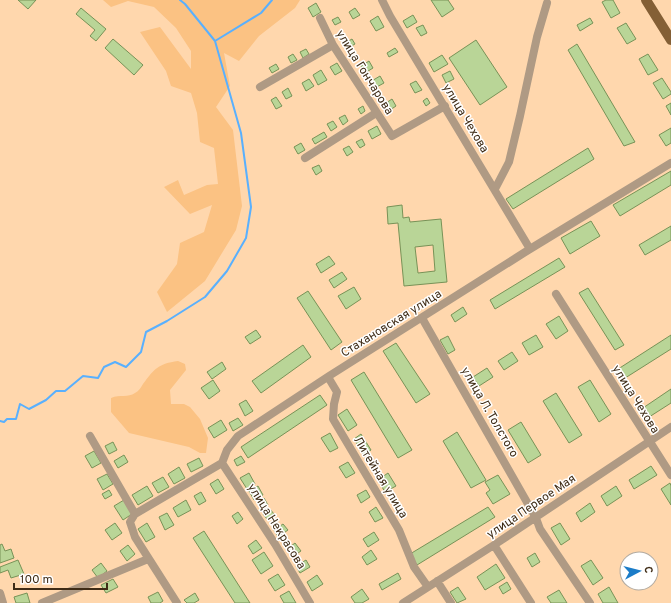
<svg xmlns="http://www.w3.org/2000/svg" width="671" height="603" font-family="Overpass,sans-serif">
<rect width="100%" height="100%" fill="#ffd7ad"/>
<path fill="#fbc283" d="M103,0H300L295,8L259,36L239,61L224,53L230,86L216,107L233,130L242,206L236,230L205,281L167,312L157,292L177,264L180,243L204,232L212,205L190,214L164,187L178,180L184,195L207,185L218,184L214,148L200,142L197,113L191,93L171,86L166,71L140,32L160,27L191,69V51L176,28L154,7L128,1L111,7Z
M178,361L185,364L186,370L170,390L171,404H184L190,407L200,419L208,438L206,453H200L189,447L129,433L111,412V398C120,394 128,398 135,393C139,391 141,387 143,384C155,368 158,364 178,361Z"/>
<g fill="none" stroke-linecap="round" stroke-linejoin="round">
<path stroke="#59b0fe" stroke-width="2" d="M215,41L261,13L272,0
M0,421L4,422L7,419H16L20,404L29,409L46,400L56,391H65L83,376L98,378L104,367L115,362L126,367L141,352L146,332L167,321L205,297L227,271L246,238L251,207L241,133L215,41L185,4L180,0"/>
</g>
<path fill="#b9d597" stroke="#789257" fill-rule="evenodd" d="M18,0H36L28,9Z
M431,0H448L454,9L442,17Z
M606,0H613L620,13L611,18L602,2Z
M316,3L321,12L313,17L308,8Z
M81,8L106,29L96,41L90,36L95,30L76,14Z
M355,8L360,15L353,19L349,12Z
M413,15L417,22L407,28L403,21Z
M378,16L384,27L376,31L370,21Z
M338,17L341,22L335,25L332,20Z
M590,18L593,23L580,31L577,25Z
M626,23L636,39L627,44L617,28Z
M423,25L427,33L421,36L416,28Z
M113,39L143,65L134,75L105,48Z
M352,39L355,44L348,48L345,43Z
M476,40L507,87L480,105L449,58Z
M577,44L635,142L624,146L568,50Z
M395,48L398,52L389,57L387,53Z
M306,49L309,54L303,58L300,52Z
M293,54L297,60L291,63L288,57Z
M648,54L658,70L648,75L639,59Z
M442,55L448,64L434,72L429,63Z
M369,61L373,68L365,73L361,66Z
M337,63L342,71L335,75L330,67Z
M276,64L279,69L272,73L269,68Z
M321,70L327,80L318,85L313,75Z
M450,71L454,79L446,83L442,75Z
M380,76L384,83L373,89L370,82Z
M662,78L671,92V94L663,99L653,83Z
M309,79L314,86L306,91L302,83Z
M416,81L422,90L415,93L410,84Z
M288,88L292,96L286,99L282,92Z
M276,97L282,106L276,109L271,100Z
M427,98L430,103L426,106L423,101Z
M392,99L396,106L387,112L383,105Z
M671,103V115L666,106Z
M363,106L365,111L361,114L358,109Z
M345,115L348,121L343,125L339,118Z
M333,121L337,127L331,131L327,124Z
M377,126L381,134L372,139L368,131Z
M671,128V143L666,146L659,135Z
M324,132L327,137L315,144L312,139Z
M362,139L365,145L360,148L356,142Z
M301,143L305,150L298,154L294,147Z
M349,146L353,152L347,156L343,149Z
M588,148L594,159L513,209L506,199Z
M319,165L322,171L316,175L312,168Z
M671,171V185L620,216L613,205Z
M402,205L403,218L409,217L410,222L441,219L447,282L404,286L398,223L388,224L387,207ZM433,245L435,271L418,273L415,247Z
M591,221L600,236L570,254L561,238Z
M671,226V240L645,255L639,245Z
M329,256L335,264L321,273L316,264Z
M559,258L565,267L495,309L490,300Z
M342,272L347,279L334,288L329,280Z
M354,287L361,299L346,309L338,296Z
M588,288L624,345L615,350L579,293Z
M308,291L342,342L331,350L297,298Z
M463,307L467,314L455,322L451,315Z
M559,316L568,331L556,339L546,324Z
M256,330L261,337L250,344L245,337Z
M536,335L543,347L529,355L522,343Z
M671,335V349L622,380L615,371Z
M448,336L455,350L448,354L440,340Z
M396,343L430,394L416,403L383,351Z
M303,345L311,357L261,393L252,381Z
M512,352L518,361L504,370L498,361Z
M222,362L226,369L212,379L207,372Z
M487,368L493,377L479,386L473,377Z
M364,372L412,450L398,458L351,380Z
M213,380L220,391L209,399L201,388Z
M590,380L611,414L599,422L578,387Z
M671,389V403L646,419L640,410Z
M556,393L582,435L569,443L543,401Z
M320,395L327,405L248,458L241,447Z
M246,400L253,411L245,416L239,404Z
M347,409L357,425L348,431L338,415Z
M238,418L243,425L233,431L229,423Z
M221,420L227,430L214,438L208,428Z
M521,422L541,455L528,463L508,430Z
M457,432L486,480L471,488L443,441Z
M330,433L338,448L330,452L321,438Z
M361,434L371,450L364,455L354,439Z
M113,442L117,450L109,454L105,446Z
M94,451L101,463L92,468L85,456Z
M124,455L128,462L118,468L114,461Z
M241,456L245,462L237,466L234,460Z
M199,458L203,466L191,472L187,464Z
M348,462L355,473L346,478L339,467Z
M651,466L657,475L634,489L629,480Z
M179,467L185,478L174,484L168,474Z
M249,473L255,484L247,489L240,478Z
M388,473L396,486L385,492L378,480Z
M107,474L113,484L103,490L97,479Z
M498,475L510,494L493,504L486,493L490,490L485,482Z
M163,477L169,487L158,493L152,483Z
M218,479L224,489L216,494L210,484Z
M670,483L671,486V505L661,489Z
M147,486L153,496L138,505L132,495Z
M258,486L263,495L254,500L249,491Z
M616,486L622,496L607,506L601,496Z
M109,490L112,495L105,499L102,494Z
M366,490L370,497L361,503L357,495Z
M201,492L206,501L199,505L194,496Z
M264,498L268,505L261,509L257,503Z
M124,500L132,514L123,520L114,506Z
M186,500L191,510L178,517L173,508Z
M590,503L595,512L581,522L576,513Z
M376,507L383,518L375,522L369,512Z
M488,507L495,517L417,565L410,554Z
M270,509L274,514L267,519L263,514Z
M238,512L243,519L237,524L232,516Z
M167,513L174,525L165,530L159,517Z
M115,523L122,533L112,540L105,530Z
M147,523L155,537L146,542L138,529Z
M560,523L570,539L561,545L551,528Z
M283,524L288,530L278,537L274,530Z
M204,531L250,603H235L193,538Z
M374,532L379,540L368,547L363,539Z
M256,540L262,548L253,554L248,546Z
M295,543L301,551L292,557L287,549Z
M2,544L5,551L11,549L14,558L0,563V545Z
M128,545L135,554L127,561L120,551Z
M371,550L377,559L367,565L362,557Z
M264,552L273,566L261,574L252,560Z
M535,553L540,562L532,567L527,558Z
M18,560L24,574L11,578L8,570L0,573V567Z
M306,560L310,567L300,573L296,566Z
M591,560L603,578L593,585L581,566Z
M101,563L107,571L98,578L92,570Z
M496,564L505,578L485,590L477,577Z
M398,573L401,579L382,590L379,584Z
M278,574L285,585L275,591L268,580Z
M317,575L323,584L312,591L307,582Z
M113,579L118,587L106,593L101,585Z
M507,582L511,589L503,594L499,587Z
M458,587L466,599L457,603L450,592Z
M609,587L618,603H603L598,594Z
M362,589L369,599L362,603H355L351,597Z
M559,590L567,603H551L547,597Z
M289,591L296,603H284L280,596Z
M158,592L163,601L160,603H151L148,597Z
M27,593L30,603H16L14,597Z
M195,593L199,600L194,603H187L184,600Z"/>
<g fill="none" stroke-linecap="round" stroke-linejoin="round">
<path stroke="#af9a84" stroke-width="8" d="M382,0L390,16L530,249
M320,18L333,45L392,136L445,106
M260,87L333,45
M305,158L376,113
M495,189L509,162L520,116L537,37L547,3
M556,294L671,475
M422,318L536,518L540,529L590,603
M328,377L337,392L334,404L333,419L399,530L414,567L428,587
M90,436L135,514L130,522L135,537L177,603
M222,463L275,544L310,603
M135,514L222,463L227,450L238,436L329,376L530,249L671,163
M494,545L531,603
M437,581L451,603
M0,593L3,603
M42,603L148,559
M403,603L494,545L671,427"/>
<path stroke="#845f35" stroke-width="10" d="M646,0L671,40"/>
</g>
<g text-anchor="middle" stroke-width="3" stroke-linejoin="round" paint-order="stroke">
<g font-size="12" fill="#3f2c16" stroke="#fff">
<text transform="translate(365 72) rotate(58)" y="4">улица Гончарова</text>
<text transform="translate(466 118) rotate(59)" y="4">улица Чехова</text>
<text transform="translate(391 323) rotate(-32)" y="4">Стахановская улица</text>
<text transform="translate(636 399) rotate(58)" y="4">улица Чехова</text>
<text transform="translate(490 412) rotate(60)" y="4">улица Л. Толстого</text>
<text transform="translate(381 477) rotate(59)" y="4">Литейная улица</text>
<text transform="translate(531 506) rotate(-34)" y="4">улица Первое Мая</text>
<text transform="translate(277 526) rotate(58)" y="4">улица Некрасова</text>
</g>
</g>
<g transform="translate(639 571) rotate(83)"><circle r="19" fill="#ffffff" stroke="#b2aba2"/>
<path d="M0-3L7 15L0 10L-7 15Z" fill="#1b7cc8"/>
<text y="-6" font-size="11" font-weight="bold" text-anchor="middle" fill="#3f2c16">С</text>
</g>
<path d="M14 583v6h93v-6" fill="none" stroke="#3f2c16" stroke-width="2"/>
<text x="20" y="583" font-size="12" fill="#3f2c16" stroke="#ffffff" stroke-width="3" paint-order="stroke">100 m</text>
</svg>
